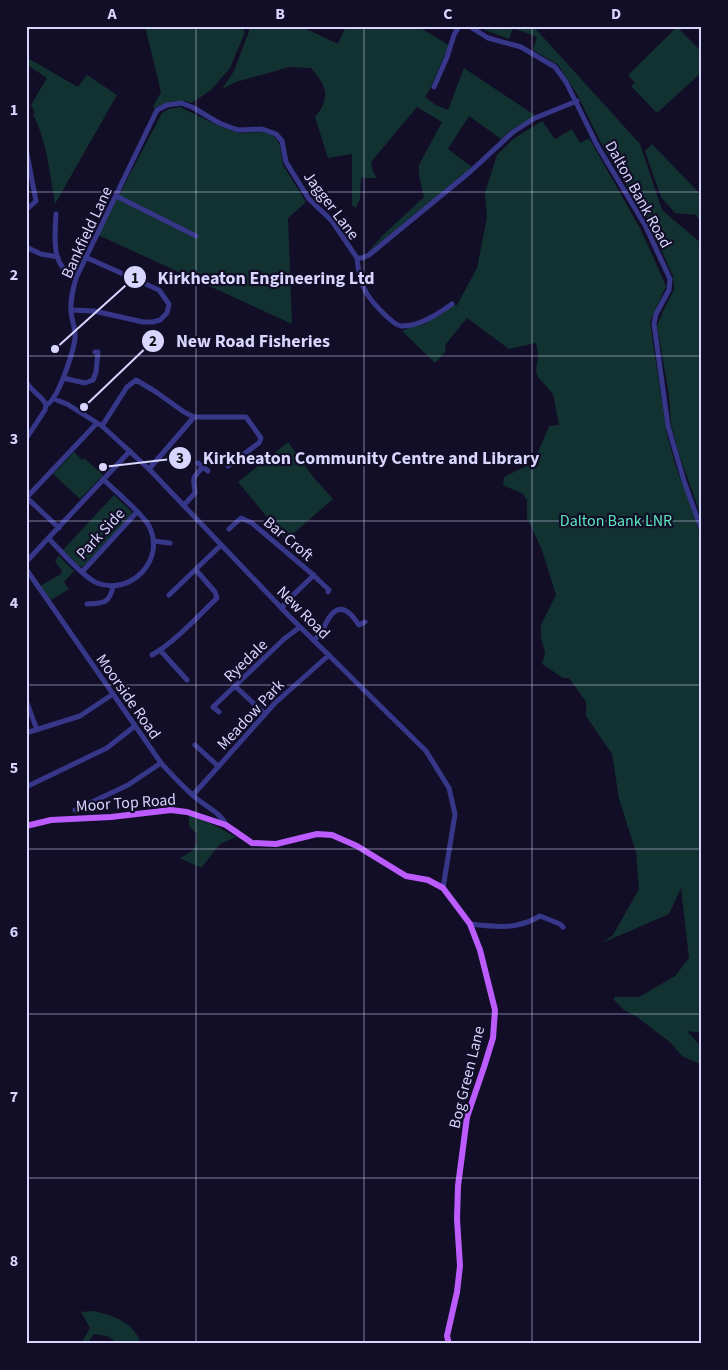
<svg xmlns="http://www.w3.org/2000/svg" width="728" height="1370" font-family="'Source Sans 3',sans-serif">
<rect width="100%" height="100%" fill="#120e28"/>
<path fill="#113230" d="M145,26H241L245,32L230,68L211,90L192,103C178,98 167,102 154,108L153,107L161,92Z
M251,26H300L338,44L346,26H417L449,45L429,91L425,97L436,105L448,110L464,68L536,116L511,130L501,139L469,116L448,149L472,167L367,253L383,235L424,197L419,176V165L442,122L417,107L371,162L373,172L377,178H361L360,199L356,208L352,205V154L328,158L315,117C331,98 327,86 311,68L289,67L236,82L222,89L234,71Z
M481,26H533L640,144L662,210L702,244V519L680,457L671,425L669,395L657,326L664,309L674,290L673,276L647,219L602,145L577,94L558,65L533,50L537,37L513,28L509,39L485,30Z
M677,27L702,52V72L657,113L631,86L635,83L628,75Z
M26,57L78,87L87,75L117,95L55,204C50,174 47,142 33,114L35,113L31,105L47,78L26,64Z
M180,107L217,125L239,133L263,132L274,136L280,145L283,165L306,202L288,218L292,324L98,235L162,113L169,109Z
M542,121L555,139L572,129L580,143L589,138L641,230L666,286L650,322L653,343L667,435L676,467L694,514L702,543V1033L687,1031L702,1048V1065L682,1056L671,1043L637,1017L624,1010L614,1000V997H639L675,976L689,958L681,888L669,914L602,943L613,935L639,889L636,852L619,799L612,754L586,716V702L569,678H563L542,664L545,653L541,637V625L556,595L542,550L527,518V500L523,494L503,485L504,477L534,462L549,426L559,425L553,394L538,377L536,371L538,354L536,343L509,349L467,318L445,345L446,351L435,363L402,331L413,326L425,324L451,306L457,305L477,268L487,217L485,193L497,155L513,139Z
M652,144L702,196V237L698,232L702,224L696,215L675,213L661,197L645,151Z
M288,442L314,478L333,499L286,540L238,482Z
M74,452L82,460L84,458L103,475L80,499L53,474Z
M114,495L132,512L131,516L83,567L79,566L63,550Z
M59,556L74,571L64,582L69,589L51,600L40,586L61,574L62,571L55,561Z
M189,815L210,823L236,837L220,844L201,868L180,858L192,851L197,843L196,833L189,826Z
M93,1311C112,1315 135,1322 141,1344H119L107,1336L94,1334L87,1344H81L90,1328L81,1312Z"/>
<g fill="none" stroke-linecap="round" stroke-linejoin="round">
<path stroke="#373789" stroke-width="5" d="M469,26L488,38L521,47L555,67L566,82L597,145L645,225L670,279L669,290L656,314L654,324L668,426L684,481L702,531
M434,87L447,57L454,35L459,26
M26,149L36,201L26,210
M116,196L196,236
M56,214C55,238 50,266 76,278
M26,247L41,254L58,257
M357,258C358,269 360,282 366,292C370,300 393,326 402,326C420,326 438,314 452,304
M71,310L94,311L143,322H153L160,320L167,313L169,304L159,290L85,257
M63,378L85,383L93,380L96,372L98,352H95
M26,381C32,393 43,396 46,405
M54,399L67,404L102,426L149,469L290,617L426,751L449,788L455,814L443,888
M46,405C58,401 73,352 75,339C76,330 72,321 71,312C70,300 73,289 76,278L157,110L167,105L181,103L192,107L219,123L238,130L262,129L276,134L282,141L286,162L309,199L332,221L357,258H362L369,255L471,171L513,132L535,118L577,101
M102,426L127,387L136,380L156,392L184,412L194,417H246L261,438L259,443L228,466
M26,439L45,410L46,405
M198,463L208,471
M149,469L194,417
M26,497L59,528
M27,497L97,423
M184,505L195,493C194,477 190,481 202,468
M229,529L241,518L252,523L311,573L329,590L328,592
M49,539C60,550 84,578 97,583C132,596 166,559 149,526C143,514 114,490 103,479
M153,541L170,543
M26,562L130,451
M26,569L161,763C172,775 183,787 196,798C205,806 221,813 226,825
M82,572L137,512
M169,595L221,545
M87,604C103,603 109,604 113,587
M282,609L285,603L314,575
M314,640C316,638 320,635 322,632C326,622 335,601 349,613C353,616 356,621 359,625L365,622
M160,650L187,680
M152,655C176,641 196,618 217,598L215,592L196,570
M236,687L265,714
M26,700L37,730
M219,712L213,707L284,639L300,627
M26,733L80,716L113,694
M195,745L218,766
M26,787L107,748L135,726
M193,795L275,703L329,655
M75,810L128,785L161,763
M470,924C496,927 517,930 540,916L560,924L563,927"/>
<path stroke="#bc5cff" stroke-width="6" d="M26,826L51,820L111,817L171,810L187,812L226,825L252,843L276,844L317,834L332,835L357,846L406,876L428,880L443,888L470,924L480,950L495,1010L493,1038L484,1067L467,1117L458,1186L457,1219L460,1266L457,1292L447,1336L449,1344"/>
</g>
<path fill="none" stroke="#d8d5ff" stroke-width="1" stroke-opacity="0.55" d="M196,26V1344M364,26V1344M532,26V1344M26,192H702M26,356H702M26,521H702M26,685H702M26,849H702M26,1014H702M26,1178H702"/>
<g text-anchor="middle" stroke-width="4.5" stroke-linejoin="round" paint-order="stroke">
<g font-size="16" fill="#d8d5ff" stroke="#120e28">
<text transform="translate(639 194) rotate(61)" y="6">Dalton Bank Road</text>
<text transform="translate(332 205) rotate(53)" y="6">Jagger Lane</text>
<text transform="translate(86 232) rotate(-65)" y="6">Bankfield Lane</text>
<text transform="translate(100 533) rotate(-47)" y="6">Park Side</text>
<text transform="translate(289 538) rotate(40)" y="6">Bar Croft</text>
<text transform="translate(304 612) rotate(45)" y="6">New Road</text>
<text transform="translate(245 660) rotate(-44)" y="6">Ryedale</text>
<text transform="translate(129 696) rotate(55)" y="6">Moorside Road</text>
<text transform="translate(250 714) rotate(-47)" y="6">Meadow Park</text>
<text transform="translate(126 802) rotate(-4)" y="6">Moor Top Road</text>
<text transform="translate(466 1077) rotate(-76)" y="6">Bog Green Lane</text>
</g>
<g font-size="16" fill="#5ae6be" stroke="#120e28">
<text x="616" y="526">Dalton Bank LNR</text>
</g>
</g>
<path fill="none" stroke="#d8d5ff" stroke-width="2" d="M55 349L135 277M84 407L153 341M103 467L180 458"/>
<g fill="#d8d5ff" stroke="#120e28" stroke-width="2">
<circle cx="55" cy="349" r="5"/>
<circle cx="84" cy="407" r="5"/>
<circle cx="103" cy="467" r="5"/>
<circle cx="135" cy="277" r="12"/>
<circle cx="153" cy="341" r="12"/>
<circle cx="180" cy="458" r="12"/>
</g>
<g font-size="15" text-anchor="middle" font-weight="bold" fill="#111">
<text x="135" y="283">1</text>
<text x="153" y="346">2</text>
<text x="180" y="463">3</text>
</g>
<g font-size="18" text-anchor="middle" font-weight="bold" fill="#d8d5ff" stroke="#120e28" stroke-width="4.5" stroke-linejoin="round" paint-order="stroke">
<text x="266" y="284">Kirkheaton Engineering Ltd</text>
<text x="253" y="347">New Road Fisheries</text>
<text x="371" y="464">Kirkheaton Community Centre and Library</text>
</g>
<rect width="728" height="1370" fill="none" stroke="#120e28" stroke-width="55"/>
<rect x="28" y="28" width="672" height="1314" fill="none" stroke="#d8d5ff" stroke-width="2"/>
<g font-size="16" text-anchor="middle" font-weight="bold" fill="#d8d5ff">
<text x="112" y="19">A</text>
<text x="280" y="19">B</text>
<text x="448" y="19">C</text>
<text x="616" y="19">D</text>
<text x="14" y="115">1</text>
<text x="14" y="280">2</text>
<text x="14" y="444">3</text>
<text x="14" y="608">4</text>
<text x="14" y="773">5</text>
<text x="14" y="937">6</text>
<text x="14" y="1102">7</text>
<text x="14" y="1266">8</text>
</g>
</svg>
